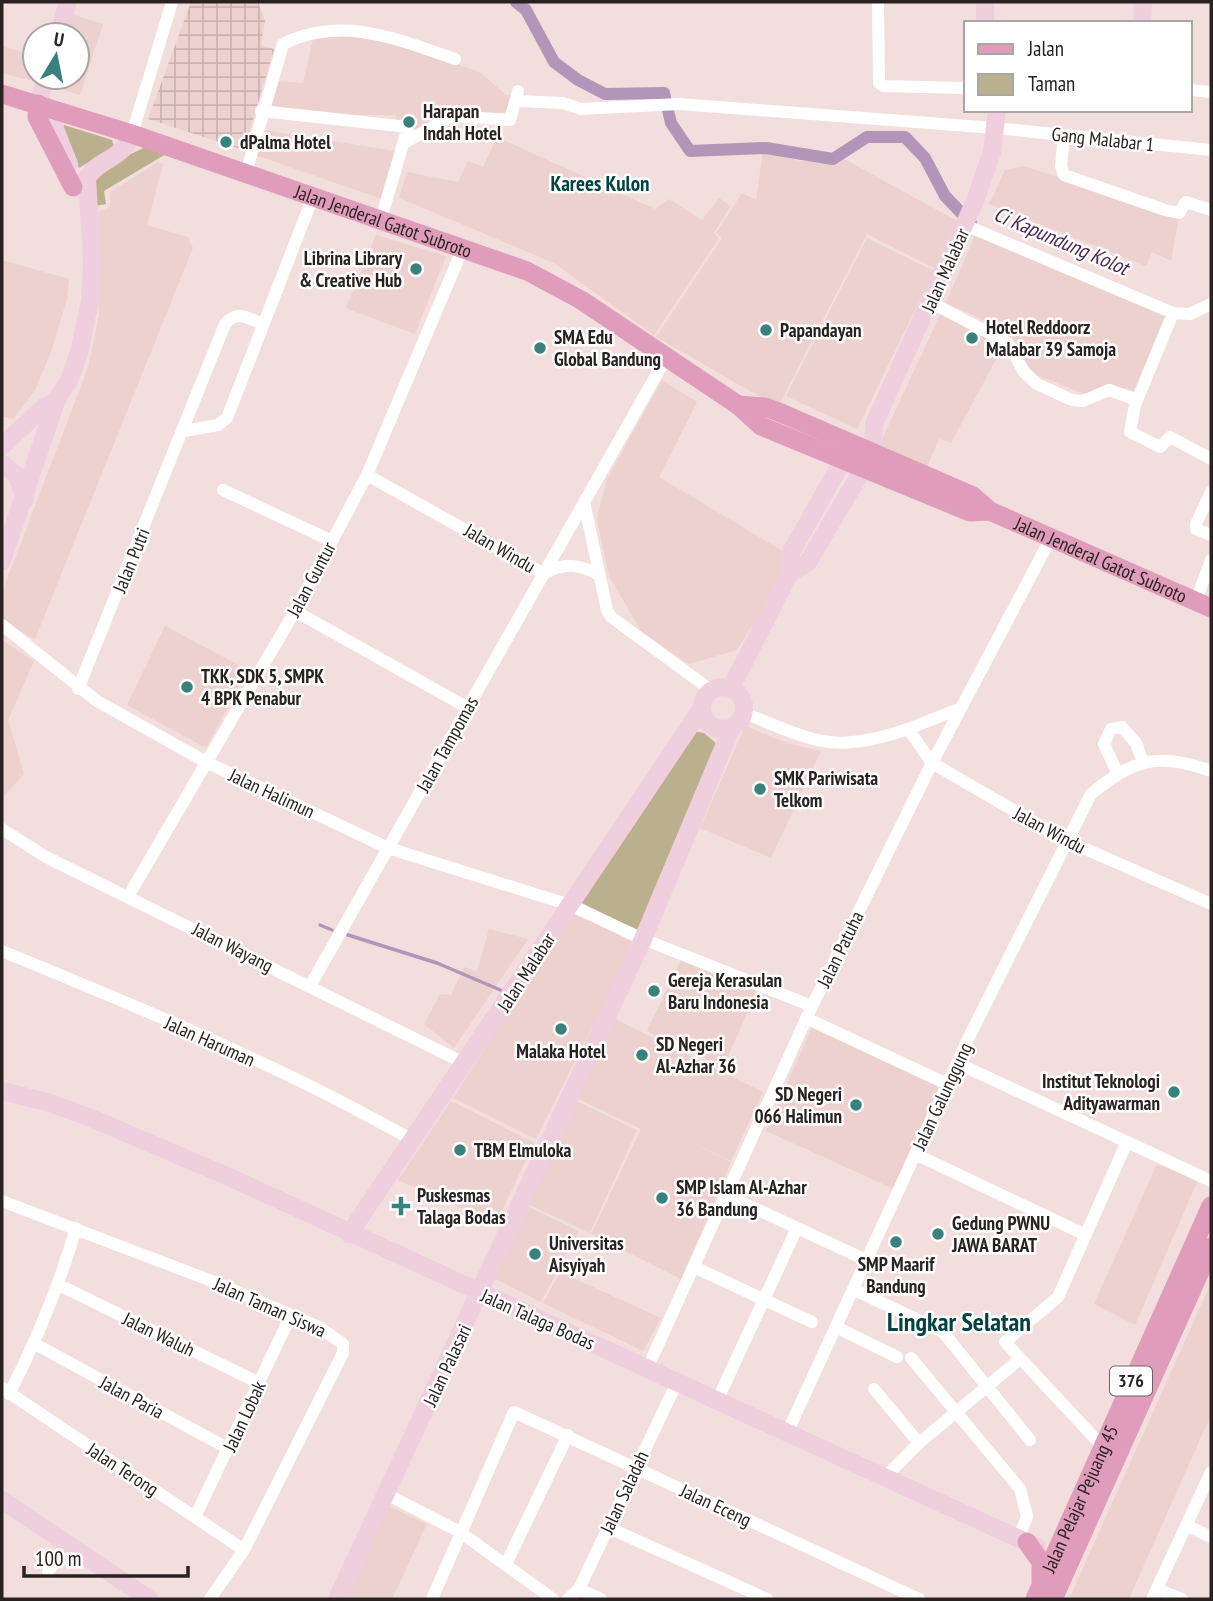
<svg xmlns="http://www.w3.org/2000/svg" width="1213" height="1601" font-family="'PT Sans Narrow',sans-serif">
<defs>
<pattern id="industrial-grid" width="8" height="8" patternUnits="userSpaceOnUse" patternTransform="scale(1.75)"><rect width="8" height="8" fill="#edd1ce"/><path d="M0 4h8M4 0v8" fill="none" stroke="#cbb3b1"/></pattern>
</defs>
<rect width="100%" height="100%" fill="#f2dedc"/>
<path fill="#edd1ce" d="M71,14L103,24L80,95L48,85L51,77H77V35H64Z
M373,33L481,73L506,95L520,94L516,112L443,114L423,129L397,130L396,115H271L274,81L303,83L313,39Z
M2,46L35,56L37,82L2,73Z
M262,130L403,152L385,200L255,155Z
M497,137L655,209L669,199L702,220L719,198L731,206L714,233L719,238L654,335L554,263L399,198L407,172L458,182L468,161L483,167Z
M763,151L800,161L846,160L959,222L936,269L867,234L778,407L656,337L722,238L716,233L742,193L756,200Z
M158,162L163,164L147,225L188,237L193,248L35,639L2,621V592L88,368L99,315L94,213L110,207V192Z
M1024,166L1179,217L1171,261L1152,252L1146,266L989,204L1005,170Z
M977,230L1171,315L1141,394L1127,388H1109L1097,399L1034,374L1003,329L946,303Z
M376,235L446,256L415,334L346,308Z
M867,238L934,271L857,429L786,396Z
M2,260L69,279L67,299L51,352L35,390L13,419L2,416Z
M944,306L1006,341L951,443L939,439L926,469L879,446Z
M662,380L697,402L659,477L794,558L737,650L689,664L641,631L609,576L597,520L606,481Z
M165,626L248,670L206,748L127,705Z
M2,640L34,661L8,720L24,774L2,798Z
M745,726L790,744L821,751L771,858L700,828Z
M572,911L634,943L536,1139L453,1098Z
M489,929L528,939L454,1048L424,1024L440,994L451,995L464,967L477,972Z
M682,958L757,990L723,1068L647,1031Z
M613,1018L763,1092L731,1161L676,1135L731,1162L681,1279L591,1234L641,1129L574,1097Z
M814,1022L945,1079L896,1190L766,1131Z
M574,1100L637,1130L590,1233L525,1203Z
M451,1101L534,1143L496,1223L398,1180Z
M1157,1164L1198,1180L1135,1325L1094,1304Z
M525,1205L579,1231L541,1302L492,1277Z
M560,1272L661,1318L643,1351L543,1303Z
M1211,1283V1415L1129,1599H1069Z
M386,1505L427,1524L392,1599H342Z"/>
<path fill="url(#industrial-grid)" d="M191,2H258L265,21L261,45L274,49L244,150L148,119Z"/>
<path fill="#bbb08d" d="M64,125L112,140L114,147L79,168L61,128Z
M152,144L171,151L104,191L106,204L89,207C86,169 124,158 152,144Z
M693,731L704,733L717,744L640,932L578,901Z"/>
<g fill="none" stroke-linecap="round" stroke-linejoin="round">
<path stroke="#b295b8" stroke-width="3.5" d="M320,925L332,930
M348,935L437,963L505,992"/>
<path stroke="#b295b8" stroke-width="12" d="M516,2L526,10L554,62L578,80L605,94L664,93L671,123L690,151L766,148L833,159L867,137H905L925,158L945,196L971,223"/>
<path stroke="#fff" stroke-width="12" d="M878,2L879,83L883,86L966,88
M1190,90L1211,92
M517,101L563,103L581,109L679,104L995,128L1211,150
M261,111L408,127L381,219
M132,134L172,2
M1064,135L1061,166L1064,175L1165,210L1179,213L1186,202L1211,210
M404,143L452,116L510,120L518,91
M246,173L283,44C342,15 397,39 455,59
M965,225L1173,313
M930,302L1008,343L1024,372L1037,384L1072,400L1083,401L1109,390L1137,400
M1211,304L1190,314L1173,313L1135,405L1130,432L1160,447L1170,437L1211,459
M184,431L218,425L227,418L313,197
M367,475L544,574C564,562 579,564 599,575
M223,490L332,541
M1211,492L1196,524V529L1211,535
M584,502L607,610L611,617L711,690
M1196,601L1211,560
M295,611L468,708
M2,625L97,701L206,762L388,848L570,905L643,939L812,1006
M78,689L225,324C237,310 247,317 262,324
M744,713C815,741 831,755 908,729L932,763L1065,840L1211,904
M908,729L961,708
M1117,772L1104,744L1111,729L1122,727L1136,743L1143,762
M2,829L46,857L466,1064
M129,895L295,611L367,475L463,248
M2,951C141,1008 282,1066 414,1141
M310,986L666,358
M806,1018L947,1084
M957,1063L1211,1181
M915,1154L1086,1235
M726,1195L866,1260
M2,1201L217,1283L319,1327L343,1344V1353L244,1550L210,1599
M694,1267L812,1322
M59,1285L259,1383
M853,1289L943,1332L1030,1440
M836,1327L897,1357
M35,1344L229,1449
M911,1358L1020,1489L1027,1516L1019,1538
M647,1369L812,1006L932,763L1051,538
M2,1388L244,1550
M874,1389L919,1443
M9,1394C37,1340 59,1286 76,1228
M717,1401L797,1228
M787,1433L969,1037L1091,794C1133,759 1158,752 1211,771
M1102,1446L1005,1342L1058,1297L1126,1144
M884,1478L919,1443L1020,1359
M388,1495L460,1532L553,1599
M195,1517L291,1315
M1186,1525L1211,1537
M607,1527L767,1599
M506,1564L568,1435
M48,1572L66,1545
M579,1589L601,1599
M1157,1589L1182,1599
M432,1599L514,1412L919,1599
M568,1599L579,1589L677,1382
M1152,1599L1211,1472"/>
<path stroke="#efcedd" stroke-width="18" d="M985,23V2
M1142,23L1143,2
M58,35L68,2
M38,104L46,77
M46,106L69,164
M2,446L44,407L56,401
M2,463L17,476L25,499
M2,561L56,401L69,380L79,353L90,301L92,260L87,178C100,157 122,161 132,134
M789,574L808,562L873,452L874,424L975,201L992,152L997,110
M702 708a21 21 0 1 1 42 0a21 21 0 1 1-42 0Z
M731,688L789,574L790,554L850,448
M2,1091L47,1102L91,1118L229,1177L1037,1547
M349,1234L702,708
M2,1500L149,1599
M337,1599L643,939L732,727"/>
<g stroke="#df9cbb" stroke-width="19">
<path id="s1" d="M2,94L132,134L527,271L581,300L738,405L761,426L970,512L990,511"/>
<path d="M38,104L37,117L73,187"/>
<path id="s2" d="M738,405L765,407L781,413L973,496L990,511L1211,608"/>
<path d="M1027,1542L1041,1562V1581"/>
<path id="s3" d="M1035,1599L1211,1206"/>
<path d="M1053,1599L1211,1247"/>
</g>
</g>
<g fill="#38817d" stroke="#fff" stroke-width="2.5">
<circle cx="409" cy="122" r="7"/>
<circle cx="226" cy="142" r="7"/>
<circle cx="416" cy="269" r="7"/>
<circle cx="766" cy="330" r="7"/>
<circle cx="972" cy="338" r="7"/>
<circle cx="540" cy="348" r="7"/>
<circle cx="187" cy="687" r="7"/>
<circle cx="760" cy="789" r="7"/>
<circle cx="654" cy="991" r="7"/>
<circle cx="561" cy="1029" r="7"/>
<circle cx="642" cy="1055" r="7"/>
<circle cx="1174" cy="1092" r="7"/>
<circle cx="856" cy="1105" r="7"/>
<circle cx="460" cy="1150" r="7"/>
<circle cx="662" cy="1198" r="7"/>
<path d="M397.5 1195.5h7v7h7v7h-7v7h-7v-7h-7v-7h7z"/>
<circle cx="938" cy="1234" r="7"/>
<circle cx="896" cy="1242" r="7"/>
<circle cx="535" cy="1254" r="7"/>
</g>
<g text-anchor="middle" stroke-width="5" stroke-linejoin="round" paint-order="stroke">
<rect fill="#fff" stroke="#696464" stroke-width="2" x="1110" y="1366.5" width="42" height="29" rx="5"/>
<g font-size="18" font-weight="bold" fill="#292221">
<text x="1131" y="1387">376</text>
</g>
<g font-size="19" font-weight="bold" fill="#292221" stroke="#fff" text-anchor="start">
<text x="423" y="118">Harapan<tspan x="423" dy="22">Indah Hotel</tspan></text>
<text x="240" y="149">dPalma Hotel</text>
<text x="402" y="265" text-anchor="end">Librina Library<tspan x="402" dy="22">&amp; Creative Hub</tspan></text>
<text x="986" y="334">Hotel Reddoorz<tspan x="986" dy="22">Malabar 39 Samoja</tspan></text>
<text x="780" y="337">Papandayan</text>
<text x="554" y="344">SMA Edu<tspan x="554" dy="22">Global Bandung</tspan></text>
<text x="201" y="683">TKK, SDK 5, SMPK<tspan x="201" dy="22">4 BPK Penabur</tspan></text>
<text x="774" y="785">SMK Pariwisata<tspan x="774" dy="22">Telkom</tspan></text>
<text x="668" y="987">Gereja Kerasulan<tspan x="668" dy="22">Baru Indonesia</tspan></text>
<text x="656" y="1051">SD Negeri<tspan x="656" dy="22">Al-Azhar 36</tspan></text>
<text x="561" y="1058" text-anchor="middle">Malaka Hotel</text>
<text x="1160" y="1088" text-anchor="end">Institut Teknologi<tspan x="1160" dy="22">Adityawarman</tspan></text>
<text x="842" y="1101" text-anchor="end">SD Negeri<tspan x="842" dy="22">066 Halimun</tspan></text>
<text x="474" y="1157">TBM Elmuloka</text>
<text x="676" y="1194">SMP Islam Al-Azhar<tspan x="676" dy="22">36 Bandung</tspan></text>
<text x="417" y="1202">Puskesmas<tspan x="417" dy="22">Talaga Bodas</tspan></text>
<text x="952" y="1230">Gedung PWNU<tspan x="952" dy="22">JAWA BARAT</tspan></text>
<text x="549" y="1250">Universitas<tspan x="549" dy="22">Aisyiyah</tspan></text>
<text x="896" y="1271" text-anchor="middle">SMP Maarif<tspan x="896" dy="22">Bandung</tspan></text>
</g>
<g font-size="19" fill="#292221" stroke="#fff">
<text transform="translate(1103 139) rotate(6)" y="7">Gang Malabar 1</text>
<text dy="7" stroke="none"><textPath href="#s1" startOffset="402">Jalan Jenderal Gatot Subroto</textPath></text>
<text transform="translate(945 270) rotate(-66)" y="7">Jalan Malabar</text>
<text transform="translate(500 548) rotate(30)" y="7">Jalan Windu</text>
<text dy="7" stroke="none"><textPath href="#s2" startOffset="397">Jalan Jenderal Gatot Subroto</textPath></text>
<text transform="translate(131 560) rotate(-68)" y="7">Jalan Putri</text>
<text transform="translate(311 579) rotate(-62)" y="7">Jalan Guntur</text>
<text transform="translate(447 744) rotate(-61)" y="7">Jalan Tampomas</text>
<text transform="translate(272 793) rotate(25)" y="7">Jalan Halimun</text>
<text transform="translate(1050 830) rotate(28)" y="7">Jalan Windu</text>
<text transform="translate(233 947) rotate(27)" y="7">Jalan Wayang</text>
<text transform="translate(840 949) rotate(-64)" y="7">Jalan Patuha</text>
<text transform="translate(526 972) rotate(-57)" y="7">Jalan Malabar</text>
<text transform="translate(210 1041) rotate(24)" y="7">Jalan Haruman</text>
<text transform="translate(942 1096) rotate(-65)" y="7">Jalan Galunggung</text>
<text transform="translate(270 1307) rotate(24)" y="7">Jalan Taman Siswa</text>
<text transform="translate(538 1319) rotate(24)" y="7">Jalan Talaga Bodas</text>
<text transform="translate(159 1334) rotate(26)" y="7">Jalan Waluh</text>
<text transform="translate(447 1365) rotate(-65)" y="7">Jalan Palasari</text>
<text transform="translate(132 1397) rotate(28)" y="7">Jalan Paria</text>
<text transform="translate(244 1416) rotate(-65)" y="7">Jalan Lobak</text>
<text transform="translate(123 1469) rotate(33)" y="7">Jalan Terong</text>
<text transform="translate(624 1492) rotate(-65)" y="7">Jalan Saladah</text>
<text dy="7" stroke="none"><textPath href="#s3" startOffset="110">Jalan Pelajar Pejuang 45</textPath></text>
<text transform="translate(716 1505) rotate(25)" y="7">Jalan Eceng</text>
</g>
<g font-size="21" font-weight="bold" fill="#004341" stroke="#fff">
<text x="600" y="191">Karees Kulon</text>
</g>
<g font-size="21" font-style="italic" fill="#4e2956" stroke="#fff">
<text transform="translate(1061 241) rotate(23)" y="7">Ci Kapundung Kolot</text>
</g>
<g font-size="26" font-weight="bold" fill="#004341" stroke="#fff">
<text x="959" y="1331">Lingkar Selatan</text>
</g>
</g>
<rect width="1213" height="1601" fill="none" stroke="#292221" stroke-width="7"/>
<rect x="964" y="21" width="228" height="91" fill="#ffffff" stroke="#a9a7a6" stroke-width="2"/>
<rect x="978" y="44" width="35" height="10" fill="#df9cbb" stroke="#a9a7a6" stroke-width="2"/>
<text x="1028" y="56" font-size="21" fill="#292221">Jalan</text>
<rect x="978" y="74" width="35" height="21" fill="#bbb08d" stroke="#a9a7a6" stroke-width="2"/>
<text x="1028" y="91" font-size="21" fill="#292221">Taman</text>
<g transform="translate(56 56) rotate(10)"><circle r="33" fill="#ffffff" stroke="#a9a7a6" stroke-width="2"/>
<path d="M0-5L12 26L0 18L-12 26Z" fill="#38817d"/>
<text y="-10" font-size="19" font-weight="bold" text-anchor="middle" fill="#292221">U</text>
</g>
<path d="M24 1566v10h164v-10" fill="none" stroke="#292221" stroke-width="3.5"/>
<text x="35" y="1566" font-size="21" fill="#292221" stroke="#ffffff" stroke-width="5" paint-order="stroke">100 m</text>
</svg>
